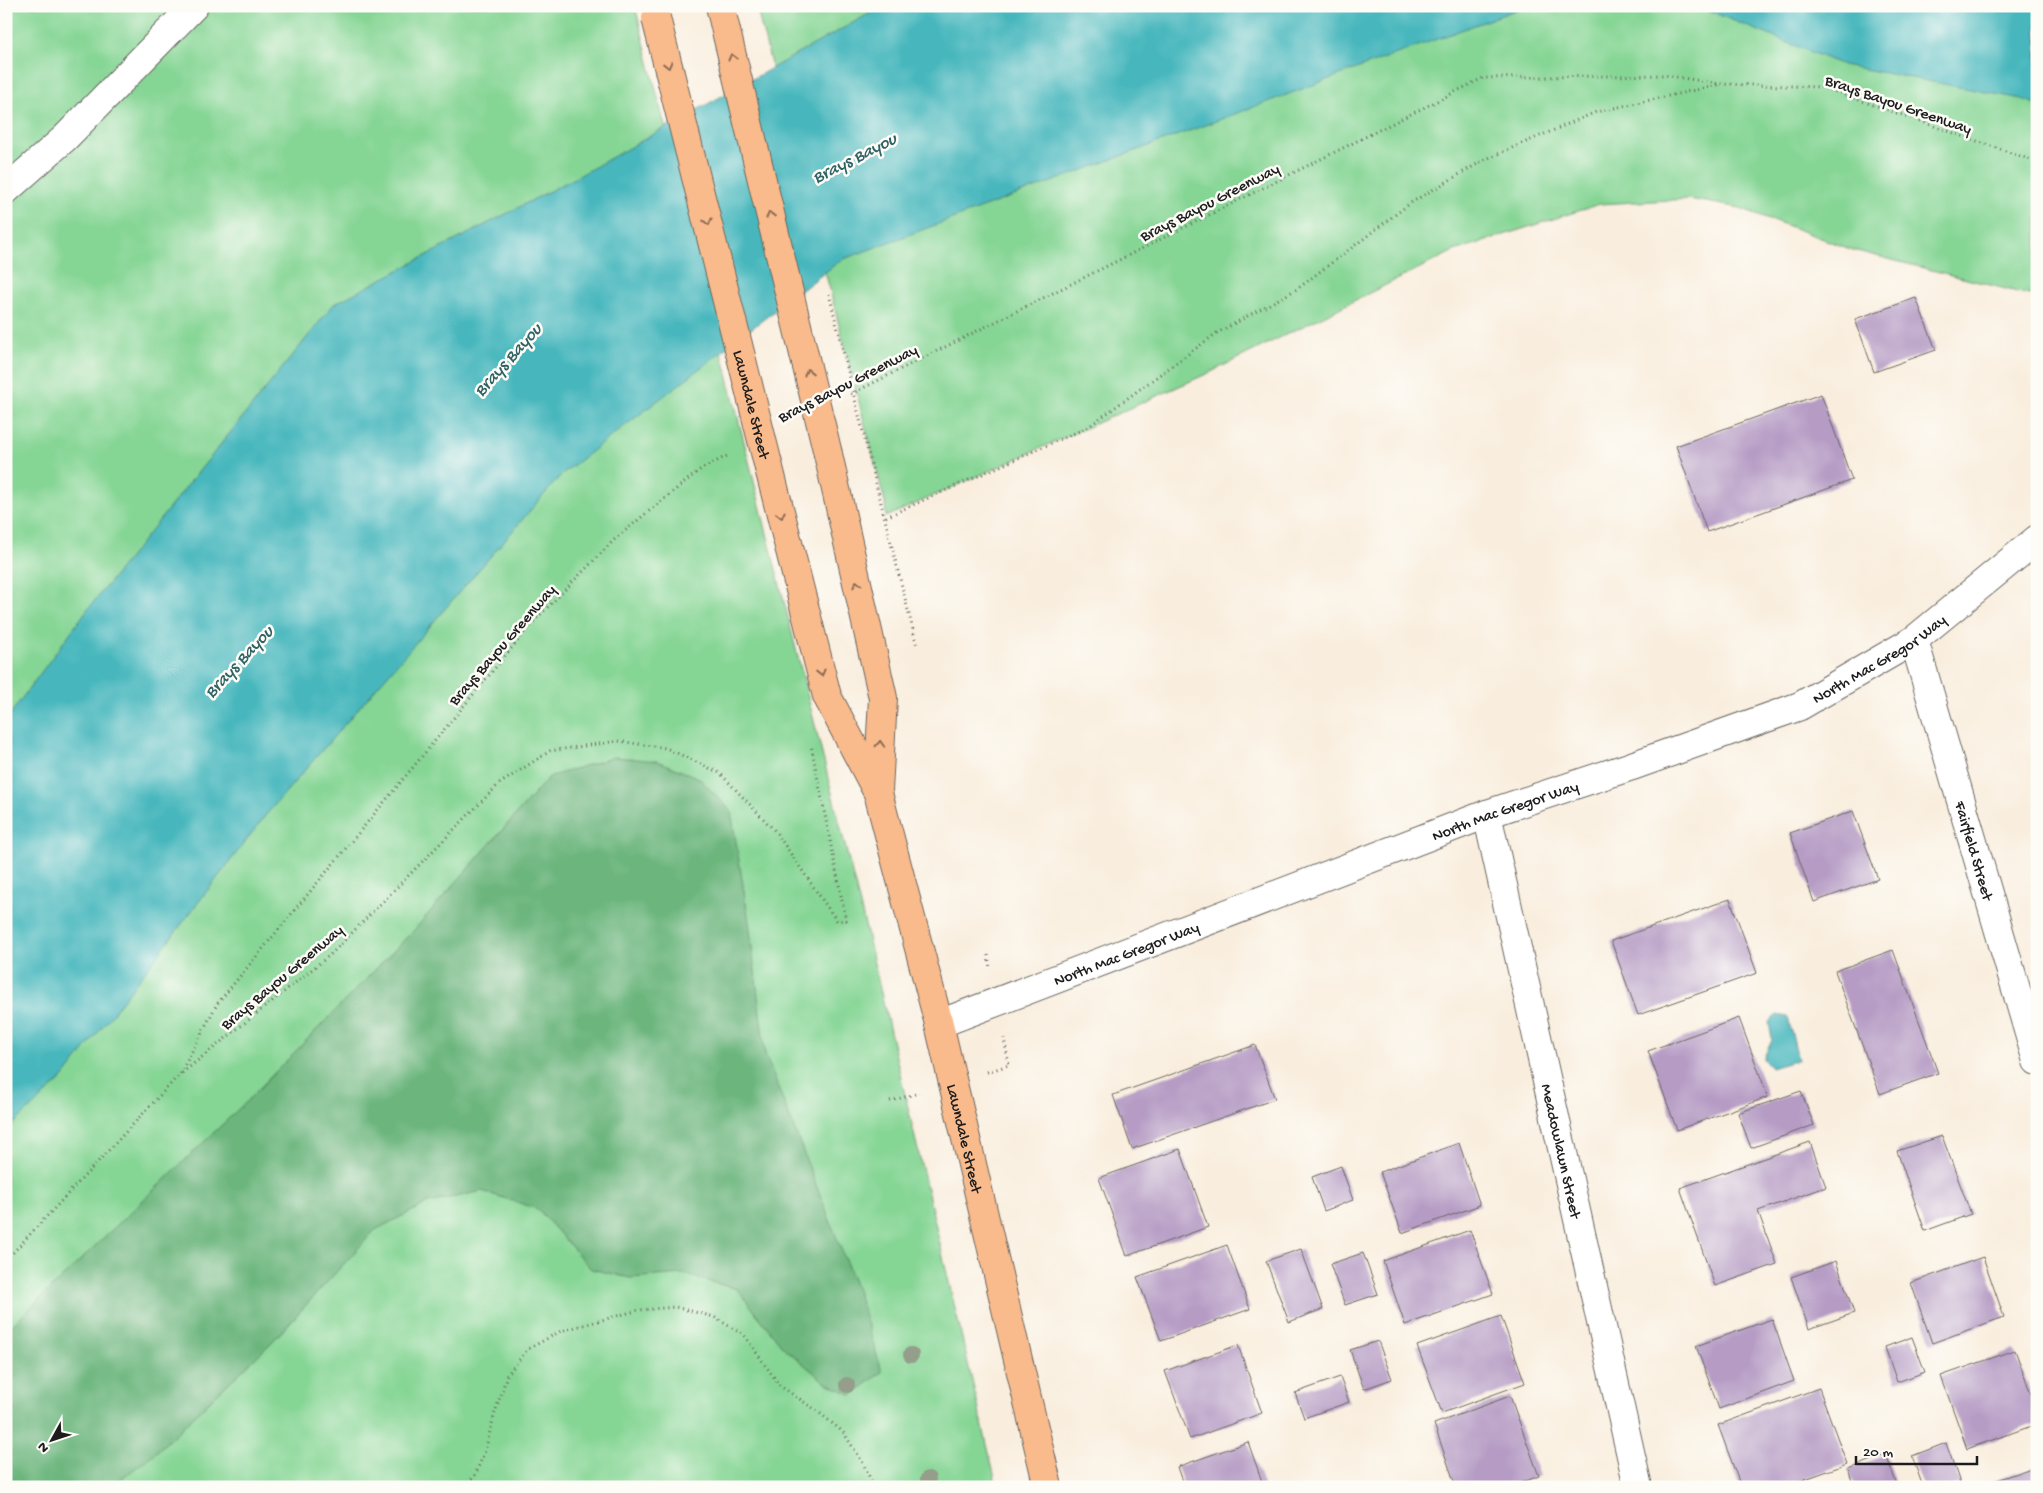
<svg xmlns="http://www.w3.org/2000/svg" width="2043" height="1493" font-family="'Gochi Hand',sans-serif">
<rect width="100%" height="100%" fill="#fdfcf7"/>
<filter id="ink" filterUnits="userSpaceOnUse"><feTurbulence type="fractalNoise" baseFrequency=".02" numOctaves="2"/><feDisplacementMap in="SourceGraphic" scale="10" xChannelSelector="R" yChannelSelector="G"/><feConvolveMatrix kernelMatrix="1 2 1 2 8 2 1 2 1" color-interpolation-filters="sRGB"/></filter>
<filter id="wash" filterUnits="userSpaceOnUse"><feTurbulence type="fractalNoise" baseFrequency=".0096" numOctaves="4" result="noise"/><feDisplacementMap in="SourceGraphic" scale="20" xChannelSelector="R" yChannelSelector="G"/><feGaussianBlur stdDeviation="1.12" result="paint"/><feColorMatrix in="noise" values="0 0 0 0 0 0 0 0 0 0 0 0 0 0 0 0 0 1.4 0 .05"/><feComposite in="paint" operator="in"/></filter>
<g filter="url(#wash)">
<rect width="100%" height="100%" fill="#f9eede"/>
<path fill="#85d594" stroke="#507858" d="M6,6H635L867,933L997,1487H6Z
M756,6H2037V297L1853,250L1740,208L1689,199L1600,204L1454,251L1211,372L886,517L885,502Z"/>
<path fill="#6cb67e" stroke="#44694d" d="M614,757L657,761L699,778L731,811L749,922L765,1054L857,1290L882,1372L852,1395L825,1382L782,1346L737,1289L683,1274L630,1278L591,1269L538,1209L482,1191L428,1203L375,1230L273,1341L152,1456L110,1487H6V1331L249,1099L414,930L549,777Z"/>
<path fill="#47b7bd" stroke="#326a6c" d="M883,6H1526L841,260L562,474L265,816L62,1079L6,1131V720L87,610L334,304L584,173Z
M1697,6H2037V104L2022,99L1843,65Z
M1777,1015L1788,1017L1798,1060L1771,1068L1763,1059L1772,1040L1769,1022Z"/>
<g id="blocks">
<path fill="#b69cc5" d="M1916,298L1936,350L1874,372L1855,319Z
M1821,394L1852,480L1707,532L1676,446Z
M1853,811L1878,879L1814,902L1790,833Z
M1730,899L1757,973L1638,1015L1611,941Z
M1893,950L1938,1073L1880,1094L1835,971Z
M1739,1018L1768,1097L1677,1130L1648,1051Z
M1255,1045L1275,1099L1132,1149L1113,1095Z
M1801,1091L1814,1125L1751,1148L1738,1113Z
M1942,1136L1971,1214L1925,1231L1897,1151Z
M1810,1142L1826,1187L1758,1211L1777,1264L1715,1286L1680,1188Z
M1459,1143L1480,1205L1402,1233L1380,1172Z
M1180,1149L1208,1227L1127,1256L1099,1178Z
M1341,1166L1353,1200L1324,1211L1312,1177Z
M1470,1230L1493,1294L1405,1325L1383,1261Z
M1227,1245L1250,1309L1161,1341L1137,1277Z
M1301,1249L1323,1309L1289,1322L1266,1261Z
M1363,1253L1378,1294L1345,1305L1330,1264Z
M1983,1257L2004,1317L1932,1343L1911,1283Z
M1836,1261L1854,1313L1809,1329L1791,1277Z
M1501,1316L1525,1383L1442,1413L1417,1346Z
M1772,1319L1794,1381L1719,1409L1696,1346Z
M1912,1337L1925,1372L1897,1382L1885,1347Z
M1378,1341L1392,1379L1364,1389L1350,1350Z
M1238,1345L1262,1413L1190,1439L1165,1371Z
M2015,1350L2037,1410V1424L1967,1449L1941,1376Z
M1340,1377L1349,1402L1304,1418L1295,1393Z
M1819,1388L1847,1464L1783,1487H1741L1718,1425Z
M1510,1396L1539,1476L1510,1487H1456L1434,1424Z
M1248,1442L1264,1487H1184L1177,1467Z
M1946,1443L1960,1483L1950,1487H1923L1912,1456Z
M1886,1455L1897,1485L1892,1487H1854L1848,1469Z
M2037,1466V1487H1979V1486Z"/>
</g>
</g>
<g filter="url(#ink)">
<use href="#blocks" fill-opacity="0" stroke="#696660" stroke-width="1"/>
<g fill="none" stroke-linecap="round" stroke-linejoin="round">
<g stroke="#696660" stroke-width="30">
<g id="minor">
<path d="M6,190L65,138L194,6"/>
<path id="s1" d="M1914,640L2037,1061"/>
<path id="s2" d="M1487,814L1638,1487"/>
<path id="s3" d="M939,1024L1487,814L1632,766L1800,706L1914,640L2037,539"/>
</g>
</g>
<g stroke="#696660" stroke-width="30">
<g id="major">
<path d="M828,454L883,698L878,791"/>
<path id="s4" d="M769,468L827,696L878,793L939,1024L1048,1487"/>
</g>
</g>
<path stroke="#696660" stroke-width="3" stroke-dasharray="1 4" stroke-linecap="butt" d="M851,394L1483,78L1664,75L1720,84L1822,87L2037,162
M866,444L917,646
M886,517L1088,427L1217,333L1297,289L1412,202L1484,160L1596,112L1718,85
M988,955L990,968
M987,1072L1009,1065L1004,1038
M182,1073L330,955L499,784L550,751L618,741L666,748L720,773L775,831L837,921L846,920L811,745
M890,1101L919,1093
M6,1260L180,1074L217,1004L534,621L616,538L701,469L729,455
M465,1487L475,1475L485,1451L494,1416L507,1375L528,1349L561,1331L639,1310L675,1307L714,1317L744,1335L780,1386L816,1410L843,1432L862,1461L874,1487"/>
<use href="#minor" stroke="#fff" stroke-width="28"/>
<use href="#major" stroke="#fabb8c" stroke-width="28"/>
<g stroke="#696660" stroke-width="30" stroke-linecap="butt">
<g id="major-bridge">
<path d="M720,6L828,454"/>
<path id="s5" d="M656,18L769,468"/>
</g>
</g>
<path stroke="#696660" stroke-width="3" stroke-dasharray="1 4" stroke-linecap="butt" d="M829,294L866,444"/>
<use href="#major-bridge" stroke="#fabb8c" stroke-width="28"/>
</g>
<g fill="#949e8a">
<circle cx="911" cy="1355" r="8"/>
<circle cx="847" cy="1385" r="8"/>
<circle cx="928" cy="1479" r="8"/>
</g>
<defs><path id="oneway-chevron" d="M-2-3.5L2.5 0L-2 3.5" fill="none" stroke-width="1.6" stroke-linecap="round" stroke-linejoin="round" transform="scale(1.25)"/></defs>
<g stroke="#8b6c54">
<use href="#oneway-chevron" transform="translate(732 57) rotate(-104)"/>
<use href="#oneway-chevron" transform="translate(668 65) rotate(76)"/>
<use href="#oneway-chevron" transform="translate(770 215) rotate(-104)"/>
<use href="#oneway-chevron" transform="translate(708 222) rotate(76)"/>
<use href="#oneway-chevron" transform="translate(808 372) rotate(-104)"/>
<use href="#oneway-chevron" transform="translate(781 515) rotate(76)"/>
<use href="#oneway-chevron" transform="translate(857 584) rotate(-103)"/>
<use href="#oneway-chevron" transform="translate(821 673) rotate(76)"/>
<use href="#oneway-chevron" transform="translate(880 744) rotate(-87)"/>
</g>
</g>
<g text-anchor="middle" stroke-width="5" stroke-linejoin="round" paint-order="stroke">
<g font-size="16" fill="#1c1c1c" stroke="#fdfcf7">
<text transform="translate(1899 103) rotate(19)" y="6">Brays Bayou Greenway</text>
<text transform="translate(1209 201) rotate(-27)" y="6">Brays Bayou Greenway</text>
<text transform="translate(847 382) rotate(-27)" y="6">Brays Bayou Greenway</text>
<text dy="6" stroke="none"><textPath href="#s5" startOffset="398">Lawndale Street</textPath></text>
<text transform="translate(501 644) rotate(-49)" y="6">Brays Bayou Greenway</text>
<text dy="6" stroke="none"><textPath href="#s3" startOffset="1010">North Mac Gregor Way</textPath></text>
<text dy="6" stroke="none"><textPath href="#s3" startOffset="605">North Mac Gregor Way</textPath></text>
<text dy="6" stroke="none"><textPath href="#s1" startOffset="219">Fairfield Street</textPath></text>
<text dy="6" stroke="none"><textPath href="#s3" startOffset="200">North Mac Gregor Way</textPath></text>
<text transform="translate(281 976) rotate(-40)" y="6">Brays Bayou Greenway</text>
<text dy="6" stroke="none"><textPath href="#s4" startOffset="701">Lawndale Street</textPath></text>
<text dy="6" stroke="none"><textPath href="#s2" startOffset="345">Meadowlawn Street</textPath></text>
</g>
<g font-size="18" font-style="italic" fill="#2f6264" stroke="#fdfcf7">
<text transform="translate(854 157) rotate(-27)" y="6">Brays Bayou</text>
<text transform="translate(507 359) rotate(-48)" y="6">Brays Bayou</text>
<text transform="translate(238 661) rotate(-47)" y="6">Brays Bayou</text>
</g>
</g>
<rect width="2043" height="1493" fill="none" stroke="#fdfcf7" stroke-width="25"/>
<g transform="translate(52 1440) rotate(230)" stroke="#fdfcf7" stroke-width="4" paint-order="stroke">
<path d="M0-4L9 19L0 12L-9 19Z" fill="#1c1c1c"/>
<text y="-8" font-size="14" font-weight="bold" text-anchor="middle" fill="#1c1c1c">N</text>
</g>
<path d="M1856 1456v8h121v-8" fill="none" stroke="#1c1c1c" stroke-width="2.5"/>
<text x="1863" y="1456" font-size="15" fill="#1c1c1c" stroke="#fdfcf7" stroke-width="4" paint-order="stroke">20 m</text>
</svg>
